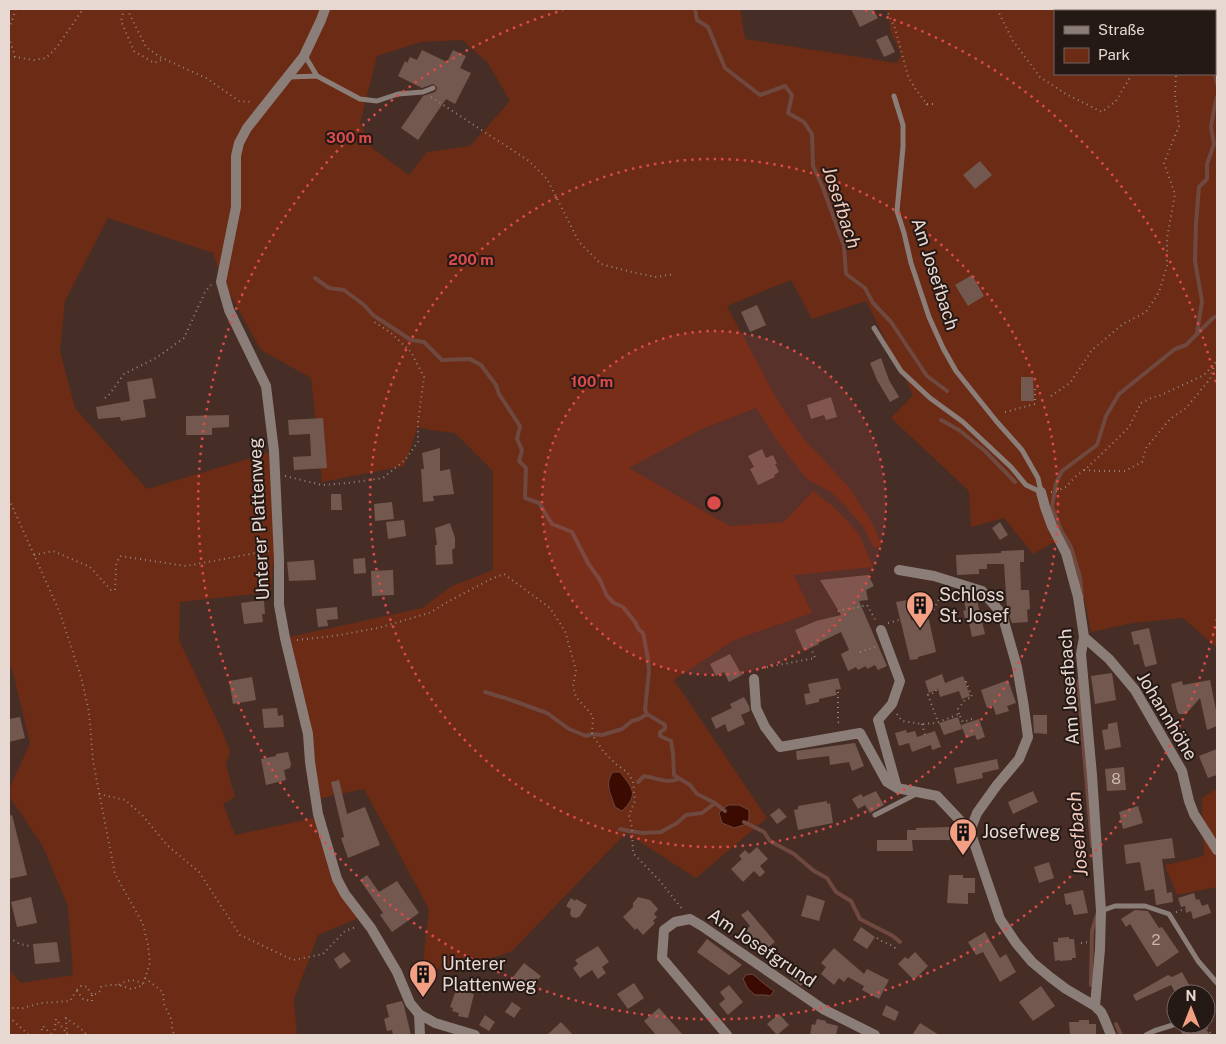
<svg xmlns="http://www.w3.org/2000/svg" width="1226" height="1044" font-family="'Public Sans',sans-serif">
<rect width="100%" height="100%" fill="#462e26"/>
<path fill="#6b2b14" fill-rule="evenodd" d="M9,9H740L745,39L897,63L901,54L891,33L887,9H1217V648L1183,618L1133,623L1091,632L1080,577L1063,537L1033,554L1004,518L971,527L969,491L891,418L913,395L866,301L812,319L791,280L727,306L776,398L803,438L846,484L855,496L872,523L882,545L874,548L863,526L844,505L831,492L807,479L778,442L756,408L702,429L629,468L730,526L784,522L813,491L836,509L859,534L873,567L794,575L812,613L734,640L674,680L767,818L696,878L626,833L512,951L449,973L423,963L429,909L364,789L321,798L318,814L337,879L363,916L318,935L294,999L297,1035H9V970L21,983L73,975L68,906L43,847L9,796V790L30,743L13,673L9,663ZM1055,11H1215V74H1055ZM462,40L488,63L510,101L470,146L427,152L409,175L372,148L360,123L377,56L421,42ZM108,218L213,253L222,280L261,350L311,378L322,482L404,466L418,427L430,430L455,433L493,471V570L452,586L422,608L285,638L318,814L314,818L235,835L223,804L235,797L226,765L230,752L223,733L179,640L180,602L271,592L273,563L279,559L274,451L147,489L75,408L60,351L65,301ZM620,772L632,787L615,807L608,790Z
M1217,789V887L1177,895L1165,865L1204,856L1202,798Z"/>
<path fill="#3b0a00" stroke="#6f483f" d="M613,772H620C633,789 639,794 622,811L615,807C611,795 604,783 613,772Z
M728,805H739L749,810V819L747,824L734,828L722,823L719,813L722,810Z
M752,974L755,976L763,983L774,991L770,996L766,995H755L748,989L743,979L746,975Z"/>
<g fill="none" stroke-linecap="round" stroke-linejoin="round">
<path stroke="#6f483f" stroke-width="4" d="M695,9L697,20L708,27L725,68L760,95L785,86L792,95L788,113L804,122L812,134L813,166L823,188L844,246L846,274L865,288L873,303L891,322L927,376L947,391
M1215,66L1217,60
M1215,74L1217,84
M315,278L329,288L344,290L364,305L373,315L411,340L424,342L442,360L470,359L481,365L496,385L499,394L520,426L517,439L522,450L519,461L526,468L525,498L539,503L552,524L572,532L588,563L600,580L607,596L614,603L623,607L635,622L639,630L643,633L648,659L649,671L645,710L647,714L665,725V729L660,732V736L671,741L673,753L674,775L690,785L697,794L715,803L725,811
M1197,333L1202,301L1195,261L1196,223L1199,187L1207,179V164L1214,144L1211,127L1214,109L1217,97
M941,420L959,430L985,451L1015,482
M1050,507H1052L1061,530L1071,547L1080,577L1082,597
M1052,507L1056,483L1062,471L1097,445L1106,416L1119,394L1175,349L1186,345L1213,318L1217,316
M1078,681L1092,846
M485,692L511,700L547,713L569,729L586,736L592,734L602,735L622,729L632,721L639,719L647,714
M638,782L644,776C658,778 666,784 679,779
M744,822L764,832L770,841L794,854L814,871L827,878L836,892L851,901L860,919L893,936L900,942
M620,829L629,831L643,833L661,832L677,823L686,815L702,813L715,803
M1091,985L1092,931L1097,915
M1116,1024L1121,1035"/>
</g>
<path fill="#73584f" d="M851,9H873L878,18L860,27Z
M887,35L895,52L884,57L876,40Z
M422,50L447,62L453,50L466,56L460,68L471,73L455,104L446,99L418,140L401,128L423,96L435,92L437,89V87L433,84L422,88L398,76L405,61L407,63L410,57L417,60Z
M980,161L992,175L975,189L963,175Z
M972,275L984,296L968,306L955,285Z
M757,305L766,325L750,332L741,312Z
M881,358L889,380L899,397L890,402L877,380L870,363Z
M1021,377H1033L1034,401H1021Z
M152,378L156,398L143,400L146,417L121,421L120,417L98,419L96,407L130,401L127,382Z
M831,397L837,417L826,420L824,415L811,419L807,405Z
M229,415V427L212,428V435H186V416Z
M323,418L327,468L294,470L293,457L311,456L310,434L289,435L288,420Z
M440,448V471L450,469L454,494L433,496L434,501L423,502L421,469H424L422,453Z
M762,449L766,458L773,455L777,464H775L779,472L774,475L775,477L758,485L750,469L754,467L748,456Z
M331,494H341L342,510H331Z
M392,502L394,519L375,521L374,504Z
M404,520L406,536L388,539L386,522Z
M1000,522L1008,535L1000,540L992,528Z
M450,523L455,538V548L452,550L453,564L436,565L435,545H437L435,528Z
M1024,550V562H1020L1021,590H1029L1030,609L1027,610L1028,622L1012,623L1007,609L1004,564H987V569H979V574L957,575L956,555L1001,553V551Z
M365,558L366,573L354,574L353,559Z
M314,560L316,580L289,581L287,562Z
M393,570L394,595L372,596L371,571Z
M868,575L874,586L866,590L868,600L859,601L887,666L878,670L875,665L867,669L866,666L858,670L856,667L848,671L841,654L849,650L841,632L818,643L819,644L804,651L795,630L816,621L841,615L820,580Z
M972,595L976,596L985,634L972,637L968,618L965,619L963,611L966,610L963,597Z
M264,600L265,614H262L263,622L244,624L241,603Z
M907,600L911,620L928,616L936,652L918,657V659L910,660L896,602Z
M337,607L338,619L327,620L328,626L318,627L316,609Z
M1149,628L1157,664L1145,667L1139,644L1134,645L1131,632Z
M730,654L742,675L729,682L724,672L716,676L710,664Z
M1112,673L1116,700L1095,704L1091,676Z
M942,674L945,683L963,676L970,696L962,699L959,691L940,697L938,689L929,693L925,681Z
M252,677L256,700L233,704L229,681Z
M838,678L841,689L835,690L837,695L819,699V702L806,705L804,694L810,693L808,684Z
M1008,680L1016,703L1007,706L1009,711L996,715L993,706L987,708L981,690Z
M1210,680L1217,715V726L1207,730L1200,698L1186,714H1179L1177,710L1171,684L1182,681L1183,685Z
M744,697L749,706L750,711L741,715L745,724L728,732L725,724L716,729L711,718L732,708L730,704Z
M277,708L278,716L283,715L284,727L264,728L262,709Z
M1033,715H1047V734L1034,733Z
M20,717L25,738L9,742V719Z
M958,717L962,729L944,735L939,723Z
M979,719L985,737L977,740L975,735L966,738L961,725Z
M1117,722L1121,747L1105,750L1102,730L1108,729V724Z
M906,730L907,733L915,731L917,737L935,731L941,747L932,750L931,745L912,752L909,743L899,746L895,733Z
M855,743L864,766L852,771L849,762L830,765L829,756L797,760L796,751Z
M1217,749V775L1208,778L1199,756Z
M288,752L291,764L290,768L284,770L286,780L266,785L261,759L276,756V754Z
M997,759L999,769L982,773L983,778L957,784L954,768Z
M1124,767L1126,790L1107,791L1105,769Z
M339,780L347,814L365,807L380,845L348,858L341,838L344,837L331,782Z
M876,791L884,805L870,813L865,805L858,809L852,799L861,794L863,797Z
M1033,791L1038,802L1013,814L1008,802Z
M827,801V804L830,803L833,823L798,830L794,810L798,809V806Z
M1138,806L1143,823L1123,829L1119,812Z
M779,808L787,817L777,824L770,815Z
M12,815L27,875L9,879V816Z
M950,827V840H912L913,851H877V840H907V830H916V828Z
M1172,838L1175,858L1162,859L1167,893L1172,892L1173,902L1156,905L1154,889L1145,891L1140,862L1126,864L1124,845Z
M757,847L768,859L760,866L765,872L760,877L754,871L743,882L731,869L742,859L739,856L745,850L749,854Z
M1049,862L1054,878L1039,883L1034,867Z
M367,875L379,892L397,881L419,913L392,932L380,915L383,913L360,880Z
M949,875H963V878H975V893H968V904L947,903Z
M1083,890L1088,913L1074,915L1071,904L1066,905L1064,894Z
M1194,893L1196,900L1199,899L1202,906L1208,904L1211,913L1193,919L1191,911L1186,913L1185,906L1181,907L1178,898Z
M807,895L825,901L819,921L801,916Z
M31,897L37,923L17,927L11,902Z
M638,897L650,900L658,909L654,914L657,917L653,921L655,923L643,935L637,928L635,930L623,917L633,907V903Z
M571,898L575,901L576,899L587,905L580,916L576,918L572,917L570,914L571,909L566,906Z
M748,910L775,942L766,949L763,946L760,948L746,930L750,926L741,915Z
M1135,910L1148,911L1159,928L1162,927L1179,952L1157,967L1130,924L1126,927L1121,919Z
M861,927L875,937L867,949L853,940Z
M985,932L1000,958L1006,954L1016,972L1000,982L983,952L976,955L968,942Z
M1069,937V939H1074L1076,958H1072V960L1060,961V960L1055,961L1053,942H1058V938Z
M707,939L742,965L729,975L697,952Z
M57,942L60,962L35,964L33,944Z
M598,946L609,962L602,967L606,973L598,979L592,970L580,978L573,968L578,964L575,960Z
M834,948L864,974L867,969L889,980L879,999L862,990L864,986L848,977L844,982L839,978L834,985L821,974L826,967L821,963Z
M344,952L351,961L340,969L334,959Z
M915,952L928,966L914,980L898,964L905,957L908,959Z
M524,963L541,976L526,994L510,981Z
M798,970L808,978L801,986L791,978Z
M1182,972L1194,994H1176L1171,985L1136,1001L1133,995L1168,975L1172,977Z
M634,983L644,998L628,1009L617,994Z
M729,985L743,1002L728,1015L719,1004L725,999L720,992Z
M1041,986L1055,1006L1033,1021L1019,1002Z
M456,990L474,994L468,1018L458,1016L459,1013L452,1011L453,1008L450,1007Z
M402,1001L404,1006L411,1035H393L392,1030L387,1031L384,1019L389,1017L386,1005Z
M512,1002L521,1008L514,1018L505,1012Z
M886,1005L899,1012L895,1021L882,1015Z
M659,1008L683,1035H656L644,1021Z
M779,1014L789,1025L777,1035L767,1024Z
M485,1015L495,1022L489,1031L479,1025Z
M817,1019L826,1021V1023L838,1026L836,1035H810L812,1024L815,1025Z
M1079,1020H1089V1024H1096V1035H1070L1069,1022H1079Z
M561,1022L573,1035H547Z
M920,1023L939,1035H912Z
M1187,1024H1202L1210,1035H1183L1179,1029Z"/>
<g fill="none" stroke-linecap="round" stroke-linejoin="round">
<path stroke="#98847d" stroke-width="2" stroke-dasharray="1 4" stroke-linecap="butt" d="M124,9L121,21L134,51L154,63L164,59
M127,9L146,47L160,57L206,78L239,101L253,102
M886,9L895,28L908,76L916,90L927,104L926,108
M997,9L1013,41L1040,77L1066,94L1102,112L1116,101L1132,74
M1180,11L1182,9
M1201,11L1202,9
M9,29L16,9
M9,37L15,57
M9,58L15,57L34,60L46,58L57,47L83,9
M431,97L529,161L547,179L579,242L601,264L632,272L656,277L674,274
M927,104H933
M1051,396L1070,383L1092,350L1123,324L1146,312L1159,292L1167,266V238L1175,194L1164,163L1179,126L1175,95L1176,74
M105,398L109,395L124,374L156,358L184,338L205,292L211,285
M1005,412L1035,404V389
M1084,470L1099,471H1125L1142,462L1146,448L1170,419L1186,408L1210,379L1214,366
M285,476L322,485L348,483L383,478L405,460L418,442V422L424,377L411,352L390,332L374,322
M1051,492H1054L1066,487L1075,477L1088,467L1116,440L1129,427L1141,403L1151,398L1161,395L1185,384L1204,375L1217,361
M9,499L60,613L81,677L89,712L93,761L115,874L143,924L148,945L150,963L143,984L139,987L131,989L119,985H109L101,987L100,991L97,994H92V1001L83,999L77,991L72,997L70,1001L41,1003L23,1008H9
M34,555L53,551L90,567L111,590H115L116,565L120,556L186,566L256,553L269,551
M838,611L867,605L876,621
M911,617L932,613L939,599L946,590
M888,623L899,620
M297,640L334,636L378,628L429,613L453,599L491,579L504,574L550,608L565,631L576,670L573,686L576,697L593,716L592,734L603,751L617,765L627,772L633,781L635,801L629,815L632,828L633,853L660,881L682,909
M860,652L877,646
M757,669L815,658L811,648
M936,690V692L928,695L938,722
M838,692V722L841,724
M897,714L902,721L922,724L936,723L959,714L963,722L975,718
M959,714L958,709L965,700L972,697L966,682V683
M922,724L925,735
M99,794L125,800L143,816L167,845L199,872L240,935L293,960L323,954L345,931L356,927
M1176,912L1185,909
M9,938L20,944L30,946
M877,938C886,945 890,942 898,951
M1081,943L1090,942
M145,978L163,992L164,1004L172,1021V1030L175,1035
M119,985C128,979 134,979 143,984
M77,990L81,986L88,987L89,991L92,994
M9,1017L29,1035
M1204,1024L1212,1035
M40,1035L43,1026L52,1035
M54,1035L56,1019L67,1034L66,1018L80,1028L87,1035"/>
<path stroke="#8b7e79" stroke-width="5" d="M305,56L317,76L360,99L377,101L398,94L423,92L433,88
M289,77L317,76
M894,96L903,125V147L897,211L904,233L911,263L929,317L943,348L956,371L997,422L1022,450L1038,478L1041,492
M874,328L901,371L930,398L963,422L1011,467L1026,485L1041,492
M875,815L916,794
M1101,911L1115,906H1145L1169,914L1198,961L1217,983
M1146,1035L1154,1031L1176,1024"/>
<path stroke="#8b7e79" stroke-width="10" d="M325,9L321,20L304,56L247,128L239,143L236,156V207L221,282L229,310L266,386L274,451L279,559V605L285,638L308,734L310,762L318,814L337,879L345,894L371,928L397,972L410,1003L419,1014L420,1035
M1041,492L1045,507L1052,526L1066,553L1078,597L1084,637L1081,654L1092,775L1101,911L1100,949L1095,1006
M899,570L934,576L982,591L1002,614L1017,667L1023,701L1028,737L1019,759L997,785L977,813L970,831
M881,630L900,681L892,704L878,720L897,788
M1084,637L1109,659L1135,690L1182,771L1189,801L1194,814L1217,850
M754,679L756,708L765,727L780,747L860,733L887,782L897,788L937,796L970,831L1000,919L1016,943L1032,962L1050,977L1066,989L1095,1006L1101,1012L1104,1018L1111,1035
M419,1014L435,1023L475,1035
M727,1035L662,958L664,930L675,922L690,919L702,926L823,1009L875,1035"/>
</g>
<circle cx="714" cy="503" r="172" fill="#da4b4a" fill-opacity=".12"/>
<g fill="none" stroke="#da4b4a" stroke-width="2.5" stroke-dasharray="2.5 5">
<circle cx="714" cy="503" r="172"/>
<circle cx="714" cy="503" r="344"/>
<path d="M1217 619A516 516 0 1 1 563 10M865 10A516 516 0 0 1 1217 387"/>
</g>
<defs>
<g id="building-pin" transform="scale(1.4375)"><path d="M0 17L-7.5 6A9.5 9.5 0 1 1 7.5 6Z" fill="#f39f83" stroke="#251916"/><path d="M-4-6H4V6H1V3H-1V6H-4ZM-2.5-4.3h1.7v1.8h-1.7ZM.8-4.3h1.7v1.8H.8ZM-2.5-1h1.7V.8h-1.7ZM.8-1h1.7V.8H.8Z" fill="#111"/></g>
</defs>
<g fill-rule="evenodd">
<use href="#building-pin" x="920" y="605"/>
<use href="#building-pin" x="963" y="832"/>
<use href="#building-pin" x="423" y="974"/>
</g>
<g text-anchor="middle" stroke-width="4" stroke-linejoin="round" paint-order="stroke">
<g font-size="15" fill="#cbb8b1">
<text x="1116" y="784">8</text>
<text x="1156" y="945">2</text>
</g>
<g font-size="18" fill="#e8d8d2" stroke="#251916">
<text transform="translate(935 274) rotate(72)" y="6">Am Josefbach</text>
<text transform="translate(259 519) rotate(-93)" y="6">Unterer Plattenweg</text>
<text transform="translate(1069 687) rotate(-94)" y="6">Am Josefbach</text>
<text transform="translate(1167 716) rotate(59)" y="6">Johannhöhe</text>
<text transform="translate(762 948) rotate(34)" y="6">Am Josefgrund</text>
</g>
<g font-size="18" fill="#e8d8d2" stroke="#251916" text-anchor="start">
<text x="939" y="601">Schloss<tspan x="939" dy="21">St. Josef</tspan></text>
<text x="982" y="838">Josefweg</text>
<text x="442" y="970">Unterer<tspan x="442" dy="21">Plattenweg</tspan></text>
</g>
<g font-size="19" font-style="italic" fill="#f4cabc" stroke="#251916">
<text transform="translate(842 207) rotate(72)" y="7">Josefbach</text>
<text transform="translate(1077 834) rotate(-95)" y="7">Josefbach</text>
</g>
</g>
<circle cx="714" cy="503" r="8" fill="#da4b4a" stroke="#251916" stroke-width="2.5"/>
<g font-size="15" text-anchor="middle" font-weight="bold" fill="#da4b4a" stroke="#251916" stroke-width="4" stroke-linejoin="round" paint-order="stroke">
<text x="349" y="143">300 m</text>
<text x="471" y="265">200 m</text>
<text x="592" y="387">100 m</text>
</g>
<rect width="1226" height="1044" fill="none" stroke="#e8d8d2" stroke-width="20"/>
<rect x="1054" y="10" width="162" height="65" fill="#251916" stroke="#736561"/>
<rect x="1064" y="26" width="25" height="8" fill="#8b7e79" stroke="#736561"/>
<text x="1098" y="35" font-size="15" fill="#e8d8d2">Straße</text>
<rect x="1064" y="48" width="25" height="15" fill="#6b2b14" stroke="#736561"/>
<text x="1098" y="60" font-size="15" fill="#e8d8d2">Park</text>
<g transform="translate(1191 1009)"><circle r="24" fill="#251916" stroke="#736561"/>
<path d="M0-4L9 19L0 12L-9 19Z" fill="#f39f83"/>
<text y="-8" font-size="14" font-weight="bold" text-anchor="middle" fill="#e8d8d2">N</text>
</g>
</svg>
